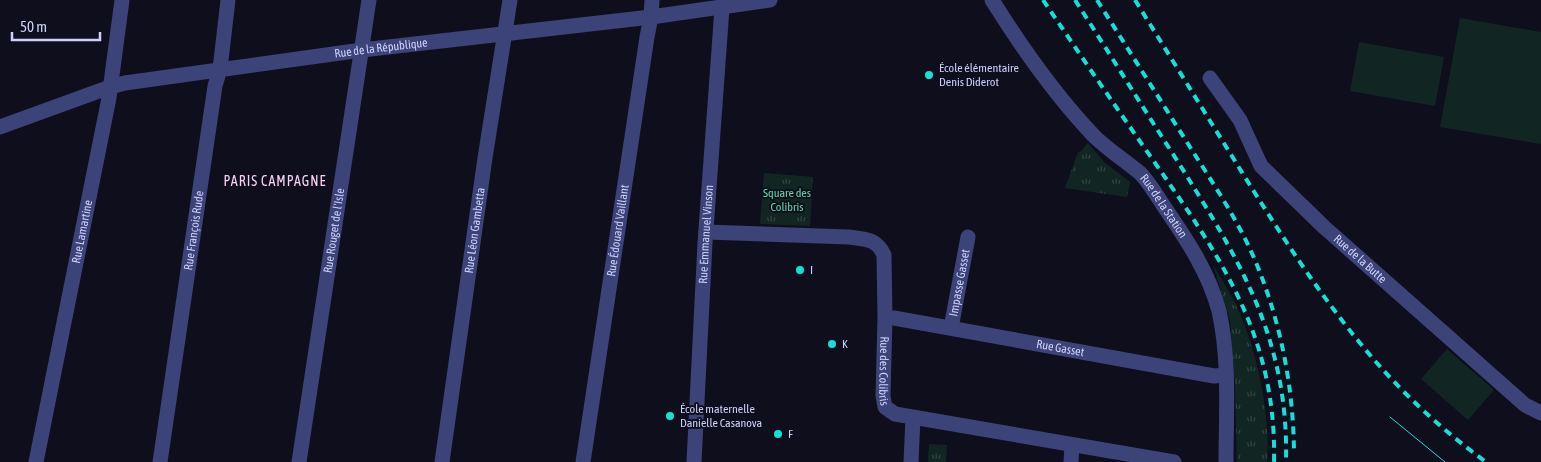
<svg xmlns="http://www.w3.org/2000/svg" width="1541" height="462" font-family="'Asap Condensed',sans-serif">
<defs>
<pattern id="grass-tufts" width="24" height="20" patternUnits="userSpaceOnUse" patternTransform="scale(1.25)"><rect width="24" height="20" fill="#112622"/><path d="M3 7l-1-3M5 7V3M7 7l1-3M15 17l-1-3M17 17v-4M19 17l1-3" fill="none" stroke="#324443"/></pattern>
</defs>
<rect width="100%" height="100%" fill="#0e0e1d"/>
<path fill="url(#grass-tufts)" d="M1088,143L1104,162L1130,182L1127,197L1065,188L1078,152H1080Z
M764,173L813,177L810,226L760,224Z
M1213,265C1220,277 1228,289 1234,301C1256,344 1271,414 1267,462H1237L1235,385L1230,320Z
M929,444L947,445L946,462H928Z"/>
<path fill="#112622" d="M1460,18L1541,32V144L1440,127Z
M1359,42L1444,57L1435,106L1350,91Z
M1447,349L1494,390L1468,420L1421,379Z"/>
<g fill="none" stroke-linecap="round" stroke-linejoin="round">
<g stroke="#3c4378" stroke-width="15">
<path id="s1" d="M992,0C1022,48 1055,95 1094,136C1108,150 1126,161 1141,174C1150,184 1158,197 1165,208C1187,240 1209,273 1219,311C1230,360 1226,413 1226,462"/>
<path id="s2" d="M1210,78L1240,120L1261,166L1324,227L1525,405L1541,413"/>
<path id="s3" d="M0,127L110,87L125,83L362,50L651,17L770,0"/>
<path id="s4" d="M706,232L849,237C866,239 877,239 884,255L885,317L883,396L885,407L895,414L1174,462"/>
<path id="s5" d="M894,318L1214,376L1226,375"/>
<path id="s6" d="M951,328L968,237"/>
<path id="s7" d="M36,462L109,98L122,0"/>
<path id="s8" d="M160,462L215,86L220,69L228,0"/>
<path id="s9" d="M299,462L369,0"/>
<path id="s10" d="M442,462L485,158L510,0"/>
<path id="s11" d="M583,462L647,37L651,17L652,0"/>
<path id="s12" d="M694,462L705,243L722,8"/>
<path d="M911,462L913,418"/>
<path d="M1071,462L1072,445"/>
</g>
<path stroke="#13e1d6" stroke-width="1" d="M1390,417L1445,462"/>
<path stroke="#13e1d6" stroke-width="4" stroke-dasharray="8 6" stroke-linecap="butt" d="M1043,0C1077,50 1111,100 1146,150C1216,251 1277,332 1274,462
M1075,0C1108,51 1140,103 1173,154C1237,256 1289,336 1286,462
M1097,0C1128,49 1159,98 1190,147C1214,185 1240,223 1257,265C1281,324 1293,386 1294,450
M1135,0C1171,58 1207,116 1243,174C1286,243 1330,311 1384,371C1415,405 1449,435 1486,462"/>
</g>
<g fill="#13e1d6" stroke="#0e0e1d" stroke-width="2">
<circle cx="929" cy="75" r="5"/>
<circle cx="800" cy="270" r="5"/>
<circle cx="832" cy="344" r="5"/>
<circle cx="670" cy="416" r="5"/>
<circle cx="778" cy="434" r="5"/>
</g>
<g text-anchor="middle" stroke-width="4" stroke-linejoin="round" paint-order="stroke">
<g font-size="12" fill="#ced0fb" stroke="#0e0e1d">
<text dy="4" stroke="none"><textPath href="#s3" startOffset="391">Rue de la République</textPath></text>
<text dy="4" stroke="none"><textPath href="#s1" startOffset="270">Rue de la Station</textPath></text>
<text dy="4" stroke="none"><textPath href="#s7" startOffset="235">Rue Lamartine</textPath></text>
<text dy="4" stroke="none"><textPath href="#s8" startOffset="234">Rue François Rude</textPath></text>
<text dy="4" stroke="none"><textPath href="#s9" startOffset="234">Rue Rouget de l'Isle</textPath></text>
<text dy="4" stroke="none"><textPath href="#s10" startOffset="234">Rue Léon Gambetta</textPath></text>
<text dy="4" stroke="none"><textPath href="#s11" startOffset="234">Rue Édouard Vaillant</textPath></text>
<text dy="4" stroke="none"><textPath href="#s12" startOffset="228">Rue Emmanuel Vinson</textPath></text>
<text dy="4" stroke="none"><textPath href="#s2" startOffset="238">Rue de la Butte</textPath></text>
<text dy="4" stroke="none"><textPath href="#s6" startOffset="46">Impasse Gasset</textPath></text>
<text dy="4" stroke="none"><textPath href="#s5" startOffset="169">Rue Gasset</textPath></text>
<text dy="4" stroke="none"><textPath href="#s4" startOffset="301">Rue des Colibris</textPath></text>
</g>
<g font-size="12" fill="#ced0fb" stroke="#0e0e1d" text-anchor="start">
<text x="939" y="72">École élémentaire<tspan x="939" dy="14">Denis Diderot</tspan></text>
<text x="810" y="274">I</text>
<text x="842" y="348">K</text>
<text x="680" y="413">École maternelle<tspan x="680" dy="14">Danielle Casanova</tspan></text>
<text x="788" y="438">F</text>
</g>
<g font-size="12" fill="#61d4a5" stroke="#0e0e1d">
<text x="787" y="197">Square des<tspan x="787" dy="14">Colibris</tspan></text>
</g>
<g font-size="14" letter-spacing="1" fill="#fbd0f2" stroke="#0e0e1d">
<text x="275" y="186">PARIS CAMPAGNE</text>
</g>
</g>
<path d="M12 32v8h88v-8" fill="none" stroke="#ced0fb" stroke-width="2.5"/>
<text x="20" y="32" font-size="15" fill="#ced0fb" stroke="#0e0e1d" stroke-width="4" paint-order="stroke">50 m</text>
</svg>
